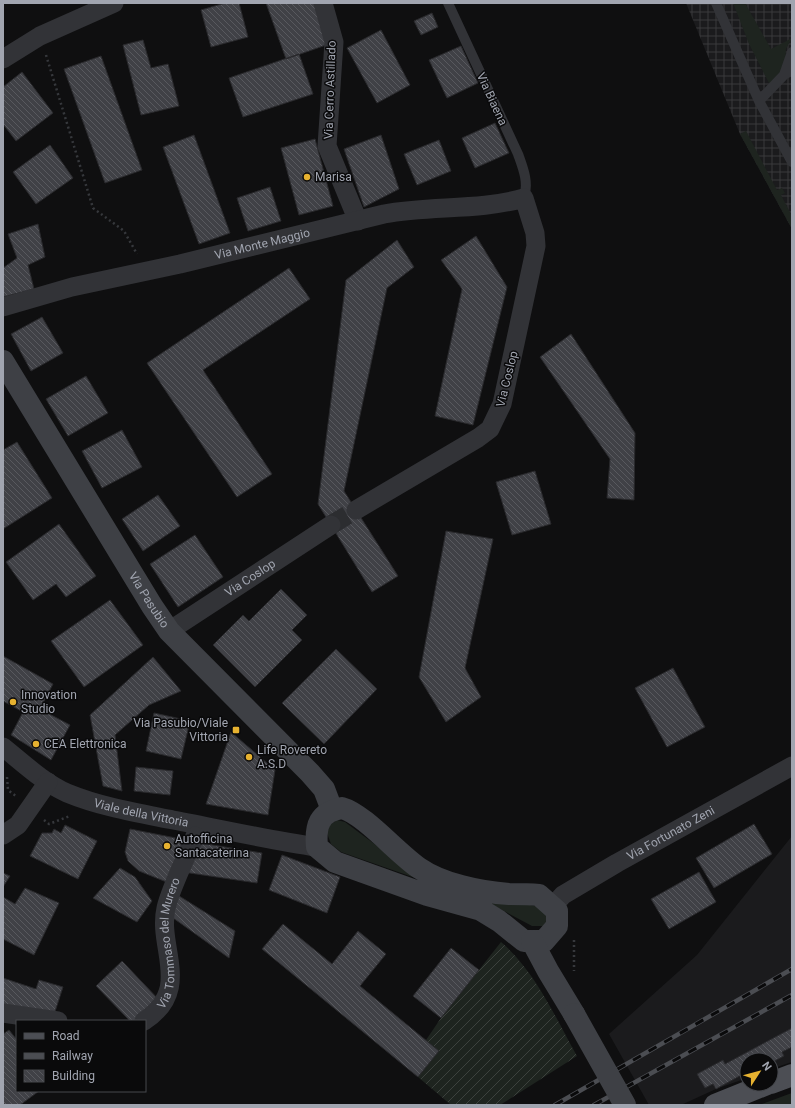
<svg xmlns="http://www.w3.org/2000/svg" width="795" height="1108" font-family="Roboto,sans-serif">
<defs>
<pattern id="industrial-grid" width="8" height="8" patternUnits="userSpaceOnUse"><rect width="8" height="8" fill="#1b1b1d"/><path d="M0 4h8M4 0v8" fill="none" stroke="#39393b"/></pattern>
<pattern id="garden-furrows" width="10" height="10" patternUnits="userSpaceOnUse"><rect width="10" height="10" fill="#1e241f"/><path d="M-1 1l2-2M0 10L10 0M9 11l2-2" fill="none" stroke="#3c413d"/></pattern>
<pattern id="building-back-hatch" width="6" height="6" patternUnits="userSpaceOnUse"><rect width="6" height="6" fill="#404146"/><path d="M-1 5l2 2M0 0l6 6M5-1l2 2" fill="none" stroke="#58595e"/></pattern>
</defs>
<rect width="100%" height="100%" fill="#0f0f10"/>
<path fill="#1b1b1d" d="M792,836V1062L771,1069V1060H747V1078L716,1089L681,1105H649L609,1034L697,955Z"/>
<path fill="url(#industrial-grid)" d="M686,3H792V229L740,134Z"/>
<path fill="#1e241f" d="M733,3H745L771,49L792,38L786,49L785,66L770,85L749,44Z
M746,131L777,190L782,188L785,193L781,195L792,216V229L740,134Z
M337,820L345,822L424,881L341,852L331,844L327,833L330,825Z
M476,896L536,906L549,915L546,926H532Z
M792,1093V1105H759L789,1094Z"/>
<path fill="url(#garden-furrows)" d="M501,942C536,972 555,1017 577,1056L500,1105H451L418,1077L439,1051L426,1040L441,1018Z"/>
<path fill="url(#building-back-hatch)" stroke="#29292c" d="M225,3H239L248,37L211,47L201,10Z
M266,3H314L329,44L286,59Z
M432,13L438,27L421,35L414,21Z
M381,30L410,85L377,103L347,48Z
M143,40L151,68L168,64L179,106L141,115L123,45Z
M461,46L478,83L447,98L429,60Z
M299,54L313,94L243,117L229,78Z
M101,56L142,170L105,183L64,69Z
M22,72L53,113L16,141L3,124V87Z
M495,123L509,153L475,168L462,138Z
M194,135L230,233L199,244L163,147Z
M381,135L399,189L364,207L344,149Z
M315,139L333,206L299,215L281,148Z
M439,140L451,171L417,185L404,154Z
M50,145L73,178L36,204L13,172Z
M270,187L281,221L248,231L237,198Z
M38,224L45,257L28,265L34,289L3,297V268L17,258L8,234Z
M476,236L507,287L473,425L435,416L462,289L441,260Z
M397,240L414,267L387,288L344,491L398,576L372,592L318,504L346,280Z
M289,268L310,299L203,370L272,474L237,497L147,363Z
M42,317L63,353L31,371L11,334Z
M571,334L635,433L634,500L607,498L610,459L540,357Z
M86,376L108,413L68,436L46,399Z
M122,430L142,467L102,488L82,451Z
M17,442L52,498L3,529V450Z
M535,471L551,524L512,535L496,482Z
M158,495L180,526L143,551L122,519Z
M59,524L96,576L66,597L56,584L33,600L6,562Z
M446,531L493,539L465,668L481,697L446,722L419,677Z
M195,535L223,577L178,607L150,564Z
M281,589L307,615L292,630L302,640L255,687L213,645L243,615L249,621Z
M110,600L143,645L84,687L51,641Z
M336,649L377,689L324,744L282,703Z
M3,656L53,684L40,709L70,725L51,760L11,735L23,712L3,701Z
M153,657L181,691L149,705L115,735L122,791L103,786L90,715Z
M673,668L705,727L667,747L635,688Z
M154,713L190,721L181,759L146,751Z
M231,732L275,770L268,815L206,804Z
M136,767L173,771L170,795L134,791Z
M754,824L772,854L714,888L696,858Z
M65,825L97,841L78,879L30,856L42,833H52L54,829L61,833Z
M130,829L191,841L174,885L139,871L128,861L125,852Z
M194,842L262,853L257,883L183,872Z
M282,855L340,877L327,913L269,890Z
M120,868L135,877L152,901L137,922L93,898Z
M699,872L716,902L669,929L651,899Z
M3,873L10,876L3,887Z
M25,888L59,903L34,955L3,939V897L15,904Z
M176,894L235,931L229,958L169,915Z
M283,924L332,964L358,931L386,954L360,986L439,1051L418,1077L262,949Z
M451,948L479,970L441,1018L413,996Z
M122,961L160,1001L139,1021H130L96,986Z
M3,978L36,989L39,980L63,987L52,1021L3,1007Z
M792,1028V1047L782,1052L784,1056L771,1063V1060H747V1072L716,1089L713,1084L705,1088L697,1074L723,1060L725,1064Z
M9,1030L17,1040V1091H39L20,1105H3V1034Z"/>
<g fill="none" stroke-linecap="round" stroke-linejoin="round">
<path stroke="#2c2d30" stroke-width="19" stroke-dasharray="19 10" stroke-linecap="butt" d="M331,525L356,510"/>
<path stroke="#36383c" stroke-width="2.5" stroke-dasharray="2 3" stroke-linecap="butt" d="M46,55L93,208L124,231L137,254
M7,777L8,790L16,796
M44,820L49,824L70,816
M574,940V971"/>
<path stroke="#323337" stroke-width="10" d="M448,3L518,154C523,168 529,182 524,198
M716,3L759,101L792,162
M784,75L792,52
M759,101L784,75L792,70"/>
<g stroke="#323337" stroke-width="19">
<path d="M323,3L334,42L327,146L358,221"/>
<path d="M3,59L40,36L114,3"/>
<path id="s1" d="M3,307L72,287L180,264L384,214C430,205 478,211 524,198L535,233L536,246L502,404L490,429L478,438L356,510"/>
<path id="s2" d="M169,631L331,525"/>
<path id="s3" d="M3,747C23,763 44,783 67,793C101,807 138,813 173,820C221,829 269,840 317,847"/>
<path d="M3,835L18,825L48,782"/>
<path id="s4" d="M553,906L563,895L617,863L792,766"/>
<path d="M3,1013L58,1021"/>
<path id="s5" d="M144,1021C193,989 157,948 166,908C171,887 186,858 195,836"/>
</g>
<g stroke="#3e4045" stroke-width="22">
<path id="s6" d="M3,361L152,606L169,631L310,773L324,789L332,810"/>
<path d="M342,808C364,814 397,853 419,868C442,884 480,892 509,894C519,894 529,894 539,895L557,911V926L544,941H524L499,921L481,910L427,895L335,862L317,847C315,826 319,812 342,808Z"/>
<path d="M532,941L548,971L574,1014"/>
</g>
<path stroke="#4c4e54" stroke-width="22" d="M771,1083L792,1075
M715,1105L767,1084"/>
<g stroke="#4b4d52" stroke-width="4.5">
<path id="rail" d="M555,1105L792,969
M594,1105L792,995"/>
</g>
<use href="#rail" stroke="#0a0a0b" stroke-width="3" stroke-dasharray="9" stroke-linecap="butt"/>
<path stroke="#3e4045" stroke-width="22" d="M574,1014L625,1105"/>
</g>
<g fill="#e7b230" stroke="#0a0a0b" stroke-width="1.5">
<circle cx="307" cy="177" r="4"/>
<circle cx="13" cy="702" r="4"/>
<rect x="232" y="726" width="8" height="8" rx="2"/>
<circle cx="36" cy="744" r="4"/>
<circle cx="249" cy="757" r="4"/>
<circle cx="167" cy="846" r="4"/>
</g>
<g text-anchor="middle" stroke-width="3" stroke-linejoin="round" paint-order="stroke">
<g font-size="12" fill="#a1a5b0" stroke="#0a0a0b">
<text transform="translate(330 90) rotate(-88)" y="4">Via Cerro Astillado</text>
<text transform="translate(492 99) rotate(65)" y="4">Via Biaena</text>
<text dy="4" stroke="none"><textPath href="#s1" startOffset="267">Via Monte Maggio</textPath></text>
<text transform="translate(507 379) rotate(-76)" y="4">Via Coslop</text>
<text dy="4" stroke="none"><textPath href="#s2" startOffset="97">Via Coslop</textPath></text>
<text dy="4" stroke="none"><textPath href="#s6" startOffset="280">Via Pasubio</textPath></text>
<text dy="4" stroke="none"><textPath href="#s3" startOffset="156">Viale della Vittoria</textPath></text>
<text dy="4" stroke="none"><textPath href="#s4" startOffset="139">Via Fortunato Zeni</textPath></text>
<text dy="4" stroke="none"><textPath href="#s5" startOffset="88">Via Tommaso del Murero</textPath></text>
</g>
<g font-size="12" fill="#a1a5b0" stroke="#0a0a0b" text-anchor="start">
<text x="315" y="181">Marisa</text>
<text x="21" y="699">Innovation<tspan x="21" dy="14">Studio</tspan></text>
<text x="228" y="727" text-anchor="end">Via Pasubio/Viale<tspan x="228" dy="14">Vittoria</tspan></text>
<text x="44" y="748">CEA Elettronica</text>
<text x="257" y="754">Life Rovereto<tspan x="257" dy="14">A.S.D</tspan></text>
<text x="175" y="843">Autofficina<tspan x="175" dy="14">Santacaterina</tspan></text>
</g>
</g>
<rect width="795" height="1108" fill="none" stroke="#a1a5b0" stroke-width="8"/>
<rect x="16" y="1020" width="130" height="72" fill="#0a0a0b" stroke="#46484d"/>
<rect x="24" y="1033" width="20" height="6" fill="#4c4e54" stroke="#46484d"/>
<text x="52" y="1040" font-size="12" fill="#a1a5b0">Road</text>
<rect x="24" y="1053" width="20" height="6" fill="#4b4d52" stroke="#46484d"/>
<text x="52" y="1060" font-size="12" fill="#a1a5b0">Railway</text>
<rect x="24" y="1070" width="20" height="12" fill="url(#building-back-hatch)" stroke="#46484d"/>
<text x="52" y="1080" font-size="12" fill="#a1a5b0">Building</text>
<g transform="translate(759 1072) rotate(54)"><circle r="19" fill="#0a0a0b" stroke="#46484d"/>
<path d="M0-3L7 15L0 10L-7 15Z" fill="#e7b230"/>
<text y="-6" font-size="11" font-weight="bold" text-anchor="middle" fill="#a1a5b0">N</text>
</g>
</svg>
